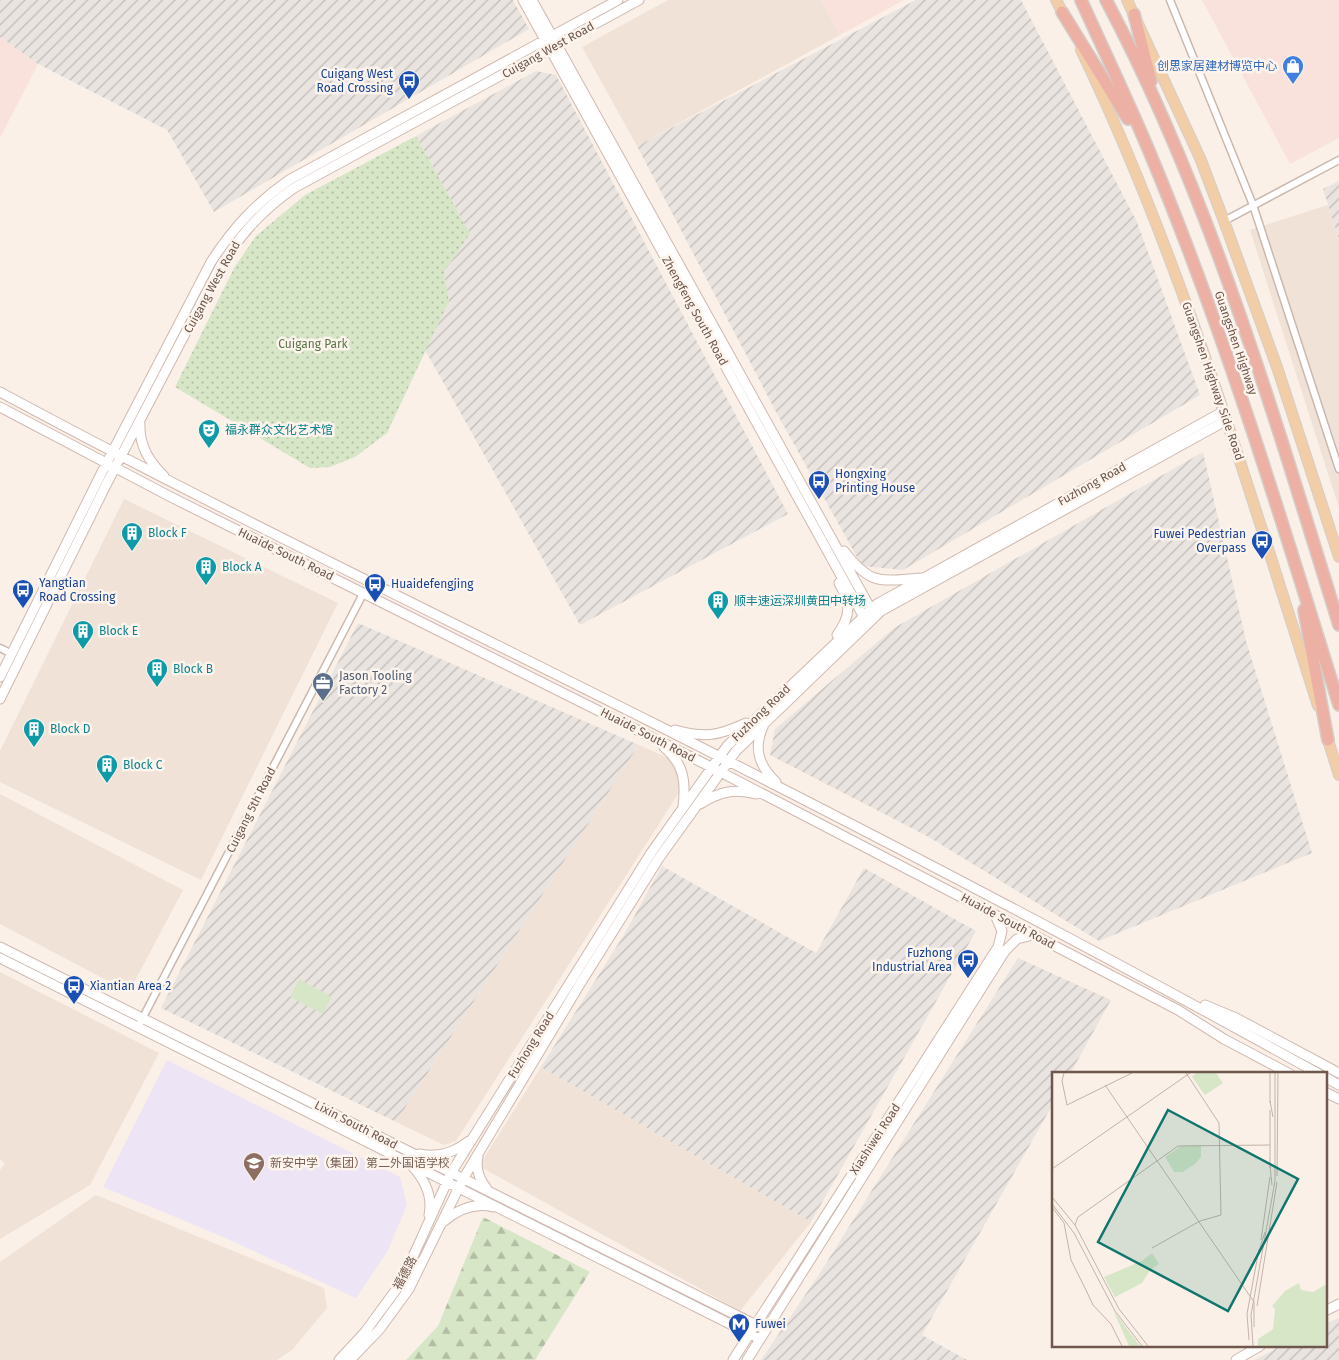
<svg xmlns="http://www.w3.org/2000/svg" width="1339" height="1360" font-family="'Fira Sans','Noto Sans SC',sans-serif">
<defs>
<pattern id="industrial-furrows" width="10" height="10" patternUnits="userSpaceOnUse" patternTransform="scale(1.25)"><rect width="10" height="10" fill="#eae4e0"/><path d="M-1 1l2-2M0 10L10 0M9 11l2-2" fill="none" stroke="#c2bcb8"/></pattern>
<pattern id="forest-firs" width="22" height="20" patternUnits="userSpaceOnUse" patternTransform="scale(1.25)"><rect width="22" height="20" fill="#d7e6c7"/><path d="M5 1l3.5 6h-7zM16 11l3.5 6h-7z" fill="#b3bda4"/></pattern>
<pattern id="park-dots" width="8" height="8" patternUnits="userSpaceOnUse" patternTransform="scale(1.25)"><rect width="8" height="8" fill="#d7e6c7"/><path d="M2 2h.1M6 6h.1" fill="none" stroke="#b3bda4" stroke-width="1.8" stroke-linecap="round"/></pattern>
</defs>
<rect width="100%" height="100%" fill="#faf0e7"/>
<path fill="#f0e2d6" d="M668,0H821L840,35L637,146L582,47Z
M1328,205L1339,239V508L1250,230Z
M124,499L338,603L201,880L0,782V751Z
M639,745L677,762L680,791L456,1141L444,1145L396,1122Z
M0,794L183,890L129,992L0,924Z
M0,972L159,1053L90,1185L0,1239V1170L5,1164L0,1159Z
M541,1067L811,1222L740,1311L479,1166Z
M96,1195L324,1288L327,1308L292,1350L277,1360H0V1262Z"/>
<path fill="#f9e1dc" d="M821,0H904L840,35Z
M1202,0H1339V138L1290,164Z
M0,37L38,64L0,138Z"/>
<path fill="url(#industrial-furrows)" d="M0,0H513L529,29L214,212L167,130L38,64L0,37Z
M916,0H1021L1137,222L1200,395L903,570L862,566L776,412L637,146Z
M536,71L556,75L788,514L580,625L425,350L449,301L444,272L470,234L416,136Z
M1339,181V239L1323,189Z
M1203,452L1246,641L1312,853L1099,941L927,836L770,755L775,729L894,628Z
M358,623L639,745L396,1122L161,1008Z
M662,866L816,953L864,868L976,931L811,1222L541,1067L625,933Z
M1018,958L1111,1000L1070,1074H1053V1104L922,1335L967,1360H761L818,1276Z
M1339,1318V1360H1254L1281,1346H1325V1324Z"/>
<path fill="#ede4f6" d="M167,1060L400,1177L407,1205L387,1252L356,1298L221,1236L103,1187Z"/>
<path fill="url(#forest-firs)" d="M483,1217L590,1272L535,1360H406L438,1326Z"/>
<path fill="url(#park-dots)" d="M416,136L470,234L444,272L449,301L387,433L355,457L330,467L310,468L175,387L234,268L256,236L305,195Z"/>
<path fill="#d7e6c7" d="M299,979L332,997L323,1014L290,997Z"/>
<g fill="none" stroke-linecap="round" stroke-linejoin="round">
<g stroke="#cab8ae" stroke-width="9">
<path id="street" d="M1170,0L1253,205L1339,469
M1224,221L1339,160
M0,648L12,654
M138,1027L364,592"/>
</g>
<g stroke="#cfb9af" stroke-width="11">
<path id="secondary" d="M523,0L865,619
M532,0L873,613
M0,392C217,509 439,615 659,726C881,838 1102,953 1319,1074
M0,407L169,496L711,767L1178,1010L1224,1039L1290,1074
M140,424C139,445 149,462 164,476
M844,551C871,586 880,581 921,578
M837,635C851,616 851,604 839,583
M0,677L102,472L211,262C233,228 256,203 289,180L618,0
M0,699L107,483L220,267C241,234 262,210 294,188L639,0
M763,727C753,749 759,766 776,782
M675,730C705,738 718,736 746,723
M664,747C684,764 686,781 683,807
M700,804C719,792 734,788 756,794
M0,947L766,1330
M0,958L760,1339
M1205,1005L1236,1018L1339,1073
M1325,1077L1339,1085
M1325,1092L1339,1099
M419,1154C438,1158 454,1153 469,1141
M478,1157C475,1169 479,1179 487,1189
M412,1166C425,1180 433,1196 429,1215
M443,1222C457,1210 473,1202 493,1207
M1325,1311L1339,1304
M339,1360L365,1332L401,1283L451,1173L651,853L727,746L877,604L1224,411
M350,1360L379,1330L409,1289L463,1179L580,984L659,858L736,751L881,611L1227,420
M733,1360L998,947L1002,931L995,915
M747,1360L1005,951L1017,939L1033,935
M1236,1360L1260,1346"/>
</g>
<g stroke="#d4cdca" stroke-width="12">
<path id="primary" d="M1056,0L1066,19
M1127,0L1200,158L1224,221L1278,370L1339,557
M1081,50C1182,260 1247,484 1318,706
M1326,734L1339,775"/>
</g>
<g stroke="#d4cdca" stroke-width="14">
<path id="highway" d="M1081,0C1105,53 1130,105 1152,158C1226,336 1282,521 1339,705
M1106,0C1210,196 1274,415 1339,625
M1062,12L1128,119
M1134,14L1151,81
M1304,610L1328,740"/>
</g>
<use href="#street" stroke="#fff" stroke-width="6"/>
<use href="#secondary" stroke="#fff" stroke-width="9"/>
<use href="#primary" stroke="#f1cea7" stroke-width="10"/>
<use href="#highway" stroke="#edb0a5" stroke-width="11"/>
</g>
<defs>
<g id="shop-pin" transform="scale(1.125)"><path d="M0 17L-7.5 6A9.5 9.5 0 1 1 7.5 6Z" fill="#3f7fe0" stroke="#fdf5ed"/><path d="M-5-2.5h2.3a2.7 3.5 0 0 1 5.4 0H5L5.5 6h-11ZM-1.5-2.5h3a1.5 2.3 0 0 0-3 0Z" fill="#fff"/></g>
<g id="bus-pin" transform="scale(1.125)"><path d="M0 17L-7.5 6A9.5 9.5 0 1 1 7.5 6Z" fill="#1a4fb4" stroke="#fdf5ed"/><path d="M-5-6H5V4H4V6H2V4H-2V6H-4V4H-5ZM-3.5-4V0h7V-4ZM-3.5 1.2v1.5H-2V1.2ZM2 1.2v1.5H3.5V1.2Z" fill="#fff"/></g>
<g id="theatre-pin" transform="scale(1.125)"><path d="M0 17L-7.5 6A9.5 9.5 0 1 1 7.5 6Z" fill="#0f9aa8" stroke="#fdf5ed"/><path d="M-5-5.5Q0-4 5-5.5V0Q5 5 0 6Q-5 5-5 0ZM-3.3-2.5H-1v1.5H-3.3ZM1-2.5H3.3v1.5H1ZM-2.8 1Q0 5.5 2.8 1Z" fill="#fff"/></g>
<g id="building-pin" transform="scale(1.125)"><path d="M0 17L-7.5 6A9.5 9.5 0 1 1 7.5 6Z" fill="#0f9aa8" stroke="#fdf5ed"/><path d="M-4-6H4V6H1V3H-1V6H-4ZM-2.5-4.3h1.7v1.8h-1.7ZM.8-4.3h1.7v1.8H.8ZM-2.5-1h1.7V.8h-1.7ZM.8-1h1.7V.8H.8Z" fill="#fff"/></g>
<g id="office-pin" transform="scale(1.125)"><path d="M0 17L-7.5 6A9.5 9.5 0 1 1 7.5 6Z" fill="#5c6f8a" stroke="#fdf5ed"/><path d="M-6-3h4V-5.5h4V-3h4V5H-6ZM-1-4.5V-3h2v-1.5ZM-6 0V1H6V0Z" fill="#fff"/></g>
<g id="school-pin" transform="scale(1.125)"><path d="M0 17L-7.5 6A9.5 9.5 0 1 1 7.5 6Z" fill="#8d6e63" stroke="#fdf5ed"/><path d="M0-5L7-2L0 1L-7-2ZM-4 1L0 2.5L4 1V4Q0 6-4 4Z" fill="#fff"/></g>
<g id="metro-pin" transform="scale(1.125)"><path d="M0 17L-7.5 6A9.5 9.5 0 1 1 7.5 6Z" fill="#1a4fb4" stroke="#fdf5ed"/><path d="M-5.5 5V-5H-3L0 0L3-5H5.5V5H3V-.5L0 4L-3-.5V5Z" fill="#fff"/></g>
</defs>
<g fill-rule="evenodd">
<use href="#shop-pin" x="1293" y="66"/>
<use href="#bus-pin" x="409" y="81"/>
<use href="#theatre-pin" x="209" y="430"/>
<use href="#bus-pin" x="819" y="481"/>
<use href="#building-pin" x="132" y="533"/>
<use href="#bus-pin" x="1262" y="541"/>
<use href="#building-pin" x="206" y="567"/>
<use href="#bus-pin" x="375" y="584"/>
<use href="#bus-pin" x="23" y="590"/>
<use href="#building-pin" x="718" y="601"/>
<use href="#building-pin" x="83" y="631"/>
<use href="#building-pin" x="157" y="669"/>
<use href="#office-pin" x="323" y="683"/>
<use href="#building-pin" x="34" y="729"/>
<use href="#building-pin" x="107" y="765"/>
<use href="#bus-pin" x="968" y="960"/>
<use href="#bus-pin" x="74" y="986"/>
<use href="#school-pin" x="254" y="1163"/>
<use href="#metro-pin" x="739" y="1324"/>
</g>
<g text-anchor="middle" stroke-width="5" stroke-linejoin="round" paint-order="stroke">
<g font-size="12" fill="#70574e" stroke="#fdf5ed">
<text transform="translate(548 50) rotate(-29)" y="4">Cuigang West Road</text>
<text transform="translate(212 287) rotate(-61)" y="4">Cuigang West Road</text>
<text transform="translate(695 311) rotate(61)" y="4">Zhengfeng South Road</text>
<text transform="translate(1236 343) rotate(71)" y="4">Guangshen Highway</text>
<text transform="translate(1213 381) rotate(71)" y="4">Guangshen Highway Side Road</text>
<text transform="translate(1092 484) rotate(-29)" y="4">Fuzhong Road</text>
<text transform="translate(286 554) rotate(26)" y="4">Huaide South Road</text>
<text transform="translate(761 713) rotate(-44)" y="4">Fuzhong Road</text>
<text transform="translate(648 735) rotate(27)" y="4">Huaide South Road</text>
<text transform="translate(251 810) rotate(-63)" y="4">Cuigang 5th Road</text>
<text transform="translate(1008 921) rotate(28)" y="4">Huaide South Road</text>
<text transform="translate(531 1045) rotate(-58)" y="4">Fuzhong Road</text>
<text transform="translate(356 1125) rotate(27)" y="4">Lixin South Road</text>
<text transform="translate(875 1139) rotate(-57)" y="4">Xiashiwei Road</text>
<text transform="translate(405 1273) rotate(-62)" y="4">福德路</text>
</g>
<g font-size="12" fill="#366cbe" stroke="#fdf5ed" text-anchor="end">
<text x="1277" y="70">创思家居建材博览中心</text>
</g>
<g font-size="12" fill="#164399" stroke="#fdf5ed" text-anchor="start">
<text x="393" y="78" text-anchor="end">Cuigang West<tspan x="393" dy="14">Road Crossing</tspan></text>
<text x="835" y="478">Hongxing<tspan x="835" dy="14">Printing House</tspan></text>
<text x="1246" y="538" text-anchor="end">Fuwei Pedestrian<tspan x="1246" dy="14">Overpass</tspan></text>
<text x="39" y="587">Yangtian<tspan x="39" dy="14">Road Crossing</tspan></text>
<text x="391" y="588">Huaidefengjing</text>
<text x="952" y="957" text-anchor="end">Fuzhong<tspan x="952" dy="14">Industrial Area</tspan></text>
<text x="90" y="990">Xiantian Area 2</text>
<text x="755" y="1328">Fuwei</text>
</g>
<g font-size="12" fill="#5a7548" stroke="#fdf5ed">
<text x="313" y="348">Cuigang Park</text>
</g>
<g font-size="12" fill="#0d838f" stroke="#fdf5ed" text-anchor="start">
<text x="225" y="434">福永群众文化艺术馆</text>
<text x="148" y="537">Block F</text>
<text x="222" y="571">Block A</text>
<text x="734" y="605">顺丰速运深圳黄田中转场</text>
<text x="99" y="635">Block E</text>
<text x="173" y="673">Block B</text>
<text x="50" y="733">Block D</text>
<text x="123" y="769">Block C</text>
</g>
<g font-size="12" fill="#4e5e75" stroke="#fdf5ed" text-anchor="start">
<text x="339" y="680">Jason Tooling<tspan x="339" dy="14">Factory 2</tspan></text>
</g>
<g font-size="12" fill="#785e54" stroke="#fdf5ed" text-anchor="start">
<text x="270" y="1167">新安中学（集团）第二外国语学校</text>
</g>
</g>
<g transform="translate(1052 1072)">
<rect width="275" height="275" fill="#faf0e7"/>
<path d="M100,181L107,192L98,198L90,211L63,225L52,205L90,189ZM61,238L88,274H77Z" fill="#d7e6c7"/>
<path d="M144,1H164L171,11L153,23L140,5ZM149,73V85L144,91L131,100H122L113,85L129,74ZM247,211L249,218L261,220L275,212V274H206V267L221,257L223,237L220,234L233,219Z" fill="#d7e6c7"/>
<path fill="none" stroke="#c3b3aa" stroke-width="1" d="M12,1L10,9L15,33L80,1M218,1V31M53,13L202,230V255M218,29L221,45M218,94L220,113M218,96V38M0,97L138,1M225,104L226,1M0,125L23,153L67,237L96,274M0,132L22,161L63,239L90,274M0,135L12,151L19,188L32,214L41,233L59,252L70,274M23,153L26,145L126,74L218,73M209,168L218,105M100,176L148,149L169,143L167,51L134,1M207,179L213,160M205,234L225,110M197,268L195,242L207,177M201,274L199,243L223,109V1"/>
<path fill="#0f766e" fill-opacity="0.15" stroke="#0f766e" stroke-width="2.5" d="M116,38L246,107L176,239L46,170Z"/>
<rect width="275" height="275" fill="none" stroke="#70574e" stroke-width="2.5"/>
</g>
</svg>
